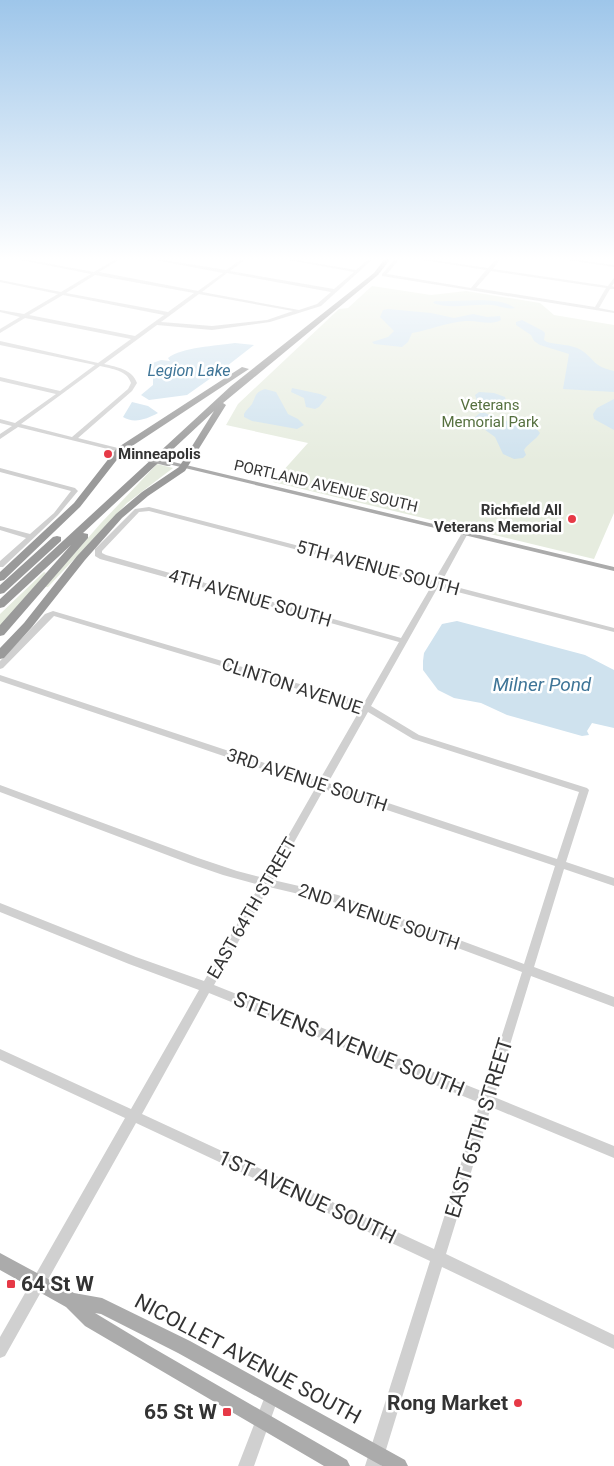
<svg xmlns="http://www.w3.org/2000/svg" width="614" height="1466" font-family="Roboto,sans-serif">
<rect width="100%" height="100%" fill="#fff"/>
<path fill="#e6ecdf" d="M372,286L431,295L466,291L540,303L554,315L614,325V513L594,559L273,482L308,443L226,425L238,404L339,309L348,308Z
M157,464L173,468L127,503L48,587H45L101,523Z
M44,572L46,573L0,628V614Z"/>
<path fill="#cfe2ee" d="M435,301C456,303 498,295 515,308C507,310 500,306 492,305C472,303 451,310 433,303Z
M388,309L431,313L454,318L473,314L487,317L500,316L501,320C492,326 477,320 466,321C447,322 430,330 412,333L408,342L402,347L374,344L372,342L388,337L394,331L380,317L383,310Z
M522,320L543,331L545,333L544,340L547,342C558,345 571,344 581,350C596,360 592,366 614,371V392L563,389L569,354L540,345L534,341L531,335L516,325V322Z
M235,343L254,345L218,373L187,395L149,400L141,395L153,385V368L150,364L161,360L170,361L168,358C182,347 216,346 235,343Z
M292,388L320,394L327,397L319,407L315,409L306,407L304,398L291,392Z
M265,389L276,392L288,414L298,419L304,425L297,429L252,421L244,417V414C246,410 249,408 252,404C256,396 255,392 265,389Z
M479,392L494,393L505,397L506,401C495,409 488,407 477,401L475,395Z
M614,399V430L594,419L593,414L597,408Z
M132,402L148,406L158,413C147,419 134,424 123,417Z
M480,413H485L511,423L535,427L540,433C536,440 528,443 524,450L526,455L523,458L514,459L503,454L495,437L474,422L475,417Z
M457,621L585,655L614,670V728L592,723L587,731L589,735L582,736L507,715L481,703L454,698L438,690L423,670V661L424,653L442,624Z"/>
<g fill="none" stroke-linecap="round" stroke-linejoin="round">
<path fill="#d0d0d0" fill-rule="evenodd" d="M6,257H13L94,272L119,257H123L99,272L198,291L223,273L139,257H146L226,270L245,257H249L230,271L334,289L354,272L272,257H279L356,270L371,257H375L321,306L270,322L212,330L157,325L104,364C117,367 132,369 137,383L132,391L78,438L122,449L123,450L120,452L18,427L0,439V434L12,426L0,423V419L15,423L56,394L0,381V377L60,391L95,365L0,345V341L98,363L131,339L25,318L0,333V329L20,317L0,312V310L24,314L58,294L0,282V280L61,292L91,274ZM227,273L331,292L317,304L299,310L202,292ZM95,275L194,293L168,312L66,293ZM199,294L293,311L267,320L212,326L161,322ZM63,295L164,315L135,336L29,315ZM100,366C112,369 127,370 131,383L128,389L72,437L21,424Z
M397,257H401L387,274L471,288L486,270L404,257H412L488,268L498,257H502L493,269L608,286L614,278V283L612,286L614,287V289H610L599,308L614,311V313L382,276V274ZM491,271L606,288L595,307L476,288Z
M548,257H556L614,265V267Z
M0,468L75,488L78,491L58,515L3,567H0V561L26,538L0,530V526L30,534L54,513L71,491L0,472Z
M149,507L434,581L462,533L463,532H467L468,533L441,583L614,628V632L438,587L371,706L419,735L587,788L589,790L566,862L614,878V886L564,869L534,967L614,997V1007L531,976L494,1097L614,1146V1158L491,1107L446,1254L614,1335V1349L442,1267L381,1466H365L430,1261L136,1123L5,1356L0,1358V1337L125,1118L0,1060V1049L131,1109L199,990L129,964L0,912V903L136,957L204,981L260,885L223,875L191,864L0,792V785L198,858L237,871L264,878L316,787L0,681V675L319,781L361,708L54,616L3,668L0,669V661L45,614L53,611L364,703L399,642L100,559L95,556V549L135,509ZM149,511L432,585L401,638L106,555L102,553V551L139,512ZM368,712L413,739L579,792L557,859L328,783ZM324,789L555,866L524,964L338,895L273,880ZM269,887L337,903L522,972L484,1092L214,985ZM209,993L480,1103L434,1249L142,1114Z
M272,1389L277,1391L279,1396L254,1466H238L267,1391Z"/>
<path fill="#ababab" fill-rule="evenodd" d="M165,460L614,567V571L168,464H165Z
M0,1253L74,1293L102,1298L190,1341L405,1460L408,1466H382L178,1353L101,1314L95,1313L148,1345L347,1460L350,1466H324L85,1326L66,1307L0,1270Z"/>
<path fill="#9a9a9a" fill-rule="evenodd" d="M386,257H392L378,275L223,403L226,405L185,471L148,496L122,518L85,560L32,627L4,658L0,659V648L24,623L77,556L116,514L142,492L179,467L214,411L83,533L88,534V538L4,635L0,636V625L71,545L4,607L0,608V599L231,386L374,273Z
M242,367L249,369L123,452L80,507L4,580L0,581V572L74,503L117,448Z
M57,536L61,537V541L4,593L0,594V585L53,537Z"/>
<path stroke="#ababab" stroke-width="8" d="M131,453L168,462"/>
</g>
<linearGradient id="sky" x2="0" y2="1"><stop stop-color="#9ec6ea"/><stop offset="0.56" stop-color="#fff"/><stop offset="1" stop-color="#fff" stop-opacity="0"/></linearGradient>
<rect width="614" height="462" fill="url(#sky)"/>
<g fill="#e63946" stroke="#fff" stroke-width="2">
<circle cx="108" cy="454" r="5"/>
<circle cx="572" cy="519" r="5"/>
<rect x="6" y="1279" width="10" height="10" rx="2.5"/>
<circle cx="518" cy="1403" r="5"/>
<rect x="222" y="1407" width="10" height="10" rx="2.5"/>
</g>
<g text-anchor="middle" stroke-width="5" stroke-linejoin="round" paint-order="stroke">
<g font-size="15" fill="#56703f" stroke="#fff">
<text x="490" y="410">Veterans<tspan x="490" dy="17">Memorial Park</tspan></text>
</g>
<g font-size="15" font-weight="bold" fill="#333" stroke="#fff" text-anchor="start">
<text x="118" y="459">Minneapolis</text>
<text x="562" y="515" text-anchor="end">Richfield All<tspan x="562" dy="17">Veterans Memorial</tspan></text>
</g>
<g font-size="15" fill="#333" stroke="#fff">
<text transform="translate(326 486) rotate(13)" y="5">PORTLAND AVENUE SOUTH</text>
</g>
<g font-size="16" font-style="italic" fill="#3f7597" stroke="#fff">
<text x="189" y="376">Legion Lake</text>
</g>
<g font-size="18" fill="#333" stroke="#fff">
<text transform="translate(378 568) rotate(15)" y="6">5TH AVENUE SOUTH</text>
<text transform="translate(250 598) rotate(16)" y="6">4TH AVENUE SOUTH</text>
<text transform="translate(292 686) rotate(18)" y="6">CLINTON AVENUE</text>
<text transform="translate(307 780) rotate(18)" y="6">3RD AVENUE SOUTH</text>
<text transform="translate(252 908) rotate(-60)" y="6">EAST 64TH STREET</text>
<text transform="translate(379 917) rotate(19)" y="6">2ND AVENUE SOUTH</text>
</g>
<g font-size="19" font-style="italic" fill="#3f7597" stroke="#fff">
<text x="542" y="691">Milner Pond</text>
</g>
<g font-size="21" fill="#333" stroke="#fff">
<text transform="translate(349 1044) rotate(22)" y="7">STEVENS AVENUE SOUTH</text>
<text transform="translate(479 1128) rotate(-73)" y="7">EAST 65TH STREET</text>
<text transform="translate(307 1197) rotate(25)" y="7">1ST AVENUE SOUTH</text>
<text transform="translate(248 1359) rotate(28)" y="7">NICOLLET AVENUE SOUTH</text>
</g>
<g font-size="21" font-weight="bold" fill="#333" stroke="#fff" text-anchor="end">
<text x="21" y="1291" text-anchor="start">64 St W</text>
<text x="508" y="1410">Rong Market</text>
<text x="217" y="1419">65 St W</text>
</g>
</g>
</svg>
